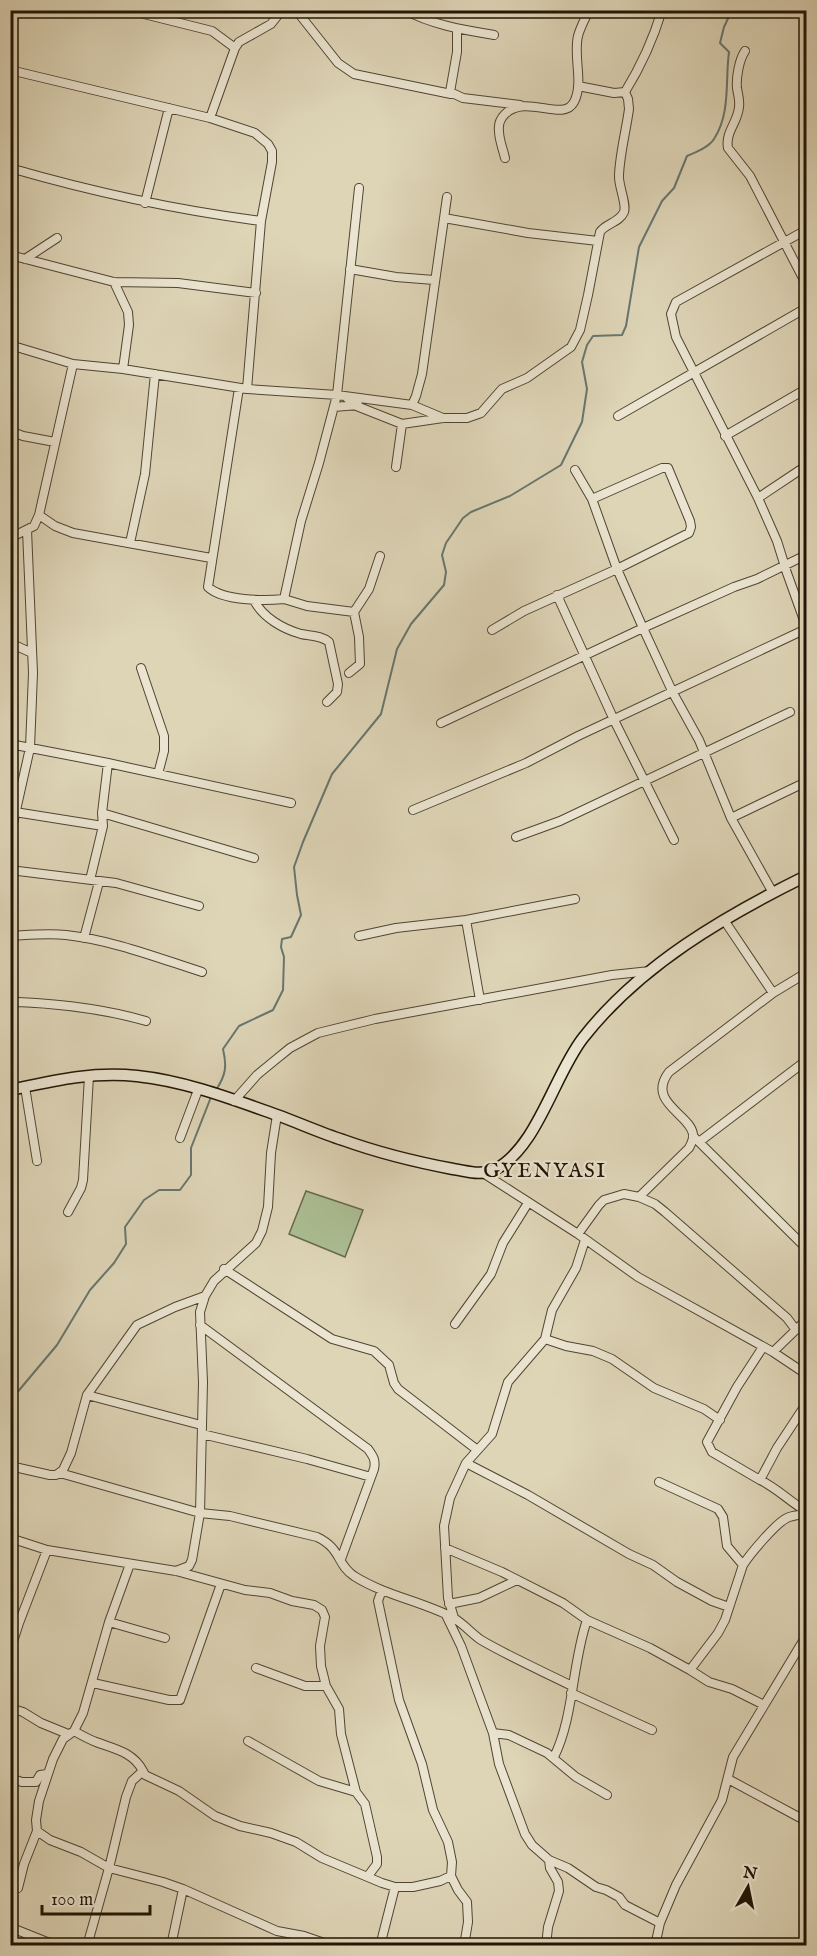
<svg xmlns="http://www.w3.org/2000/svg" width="817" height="1956" font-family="'IM FELL English',serif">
<rect width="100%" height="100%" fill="#ded5b7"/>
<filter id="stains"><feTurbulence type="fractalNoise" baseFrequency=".00333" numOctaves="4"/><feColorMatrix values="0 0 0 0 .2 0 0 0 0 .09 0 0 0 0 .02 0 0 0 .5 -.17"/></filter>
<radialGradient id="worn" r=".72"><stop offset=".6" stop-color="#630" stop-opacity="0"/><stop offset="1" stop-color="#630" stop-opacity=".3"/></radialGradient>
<path fill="#abbe93" stroke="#666a4c" stroke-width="1.5" d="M306,1191L363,1210L345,1257L289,1234Z"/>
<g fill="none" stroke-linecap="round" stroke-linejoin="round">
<path stroke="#67766f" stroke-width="2" d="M216,1090C226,1075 227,1066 223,1049L239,1026L273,1010L283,990L284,957L281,947L282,939L291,937L301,915L297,895L294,867L303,842L332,774L381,714L397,649L411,624L444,585L446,572L442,555L446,543L463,518L471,512L510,496L561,465L582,422L587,389L582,362L587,345L593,336L622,335L626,326L639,247L662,201L674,188L687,156C697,152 709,147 714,139C731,113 725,80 729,52L720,43L724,27L732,10
M10,1401L57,1345L90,1290L114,1263L126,1244L125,1227L144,1200L159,1190H180L191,1175V1148L211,1097"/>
<g stroke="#504532" stroke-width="10">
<path id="street" d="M296,10L338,63L354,74L451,94
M405,10C432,25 464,30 494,35
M144,14L212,31L235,48L210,118
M457,29V52L450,92L463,98L520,105
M235,48L239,42L271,24L282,10
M745,51C739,60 736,78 737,88C738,95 740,100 739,107C738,122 725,132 728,148L750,176L806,284
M10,70L210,118L255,133L268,144L272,151V162L261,221L247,389
M578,86L614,93L625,92C641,66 653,40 662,10
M505,158C503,149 499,140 499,131C498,124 500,119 505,114C526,93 563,123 574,102C584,83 573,57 578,36C580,28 585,19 589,10
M10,168C93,192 176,210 261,221
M145,203L169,108
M444,218L528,233L598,241
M806,230L676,302L671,314L676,337L758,498L777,541L787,573L806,626
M10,255L114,282L178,283L256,293
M25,259L57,238
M350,269L396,277L434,280
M114,282L128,312L129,325L123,369
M10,345L73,364L123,369L247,389L337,395L412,405L443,418
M239,388L208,587C223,601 264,601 284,599L301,521L319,463L337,395L359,188
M346,397L354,405L402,424L396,467
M412,405L416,396L422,374L447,197
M334,407L358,405
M618,416L806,308
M402,424L443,418H467L481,413L502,389L527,378L571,347L580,330L588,295L600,232C606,223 619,223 624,212C627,204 618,185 619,175C620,153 626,131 629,109L628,99L625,92
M10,431L23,436L55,442
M725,436L806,389
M575,470L592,499L617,569L643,628L673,693L699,740L731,818L773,893
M758,498L806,466
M39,515L73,364
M10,538L34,526L39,515L55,526L73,533L211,558
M130,543L145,474L155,374
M557,595L614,720L674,840
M284,599L307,606L354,612L369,589L380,556
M254,600C262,617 283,629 301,634C310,636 321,635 329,642L338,684L337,692L327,702
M492,630L524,611L617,569L689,533L691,527L690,521L668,468H662L592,499
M10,643L32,653
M141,668L164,736V751L158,774
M349,673L360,664L359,637L354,612
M441,723L643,628L734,587L757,579L806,555
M10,744L108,763L291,803
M413,810L526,763L578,736L806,629
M15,812L103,826
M102,813L254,858
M731,818L806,782
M10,837L30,748L33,673L27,530
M516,837L560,821L790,712
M10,870L116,883L199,906
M90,880L103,826L102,813L108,763
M466,920L575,899
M724,920L773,993
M10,936C29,935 48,933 66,935C112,940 158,958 202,972
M359,936L396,928L466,920L480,1000
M84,938L99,882
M10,1006L18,1002C61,1004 105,1009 146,1021
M25,1087L37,1161
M234,1101L257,1075L274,1061L290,1048L318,1033L375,1019L612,975L650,971
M693,1136L806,1248
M180,1138L198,1090
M699,1142L803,1063
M483,1173L578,1234L638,1277L773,1352L806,1374
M639,1197L689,1148C691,1144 694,1139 693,1134C690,1114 646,1102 669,1072L773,993L806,973
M68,1212L81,1188L83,1180L89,1076
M578,1234L599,1205L604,1200L624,1194L639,1197L655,1204L665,1212L787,1318L796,1330
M224,1269L332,1339L374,1351L389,1365L394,1383L398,1389L476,1449
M455,1324L491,1274L503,1243L528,1203
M200,1325L368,1449C373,1456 376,1460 374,1469L341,1559
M545,1339L552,1310L576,1268L585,1240
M773,1352L806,1320
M87,1395L201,1425
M806,1404L777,1448L760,1480C777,1488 790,1502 806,1511
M202,1434L307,1459L371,1477
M466,1463L528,1495L629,1554L653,1565L677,1582L712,1601L729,1607
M10,1466L50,1475H56L63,1470L71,1453L87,1395L137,1325L175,1307L205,1296
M60,1473L200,1513L230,1516L317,1537C342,1549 336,1564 354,1576C384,1595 420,1601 452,1617C463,1623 471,1633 481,1640C510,1657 542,1671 572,1686
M760,1480L712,1452L707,1442L737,1387L763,1347
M659,1482L718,1509L723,1517L727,1546L743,1565
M10,1538L47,1550L176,1571L245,1590L270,1593L292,1601L314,1605L322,1610L325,1617L320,1646L321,1666L326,1686L339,1709L341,1734L356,1792L365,1804L377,1857V1864L368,1876
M445,1548L502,1572L563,1603L587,1620L650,1648L690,1670L709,1682L732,1689L764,1705
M176,1571L189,1566L192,1560L200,1513L203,1382L200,1312L205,1296L214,1281L256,1243L262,1231L268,1207L271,1153L277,1115
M382,1590L378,1601L399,1700L422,1764L433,1810L448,1842L452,1862L451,1876L458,1890L467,1902L468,1922L464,1946
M449,1604L479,1598L517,1580
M446,1615L461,1646L493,1733L499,1764L525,1834L532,1845L549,1860L550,1868L558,1882L559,1891L548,1927L546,1946
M454,1618L448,1598L444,1526L450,1498L466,1463L492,1434L508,1382L545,1339L566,1346L593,1351L612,1359L654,1388L704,1409L720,1420
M109,1622L165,1638
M10,1651L19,1623L47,1550
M256,1668L305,1686H326
M690,1670L718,1633L725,1620L743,1565C750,1554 776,1523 787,1518C792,1515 801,1515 806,1514
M93,1683L169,1700H180L221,1584
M571,1693L652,1730
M10,1708L23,1712L41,1723L68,1734
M74,1731C81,1735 88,1739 96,1742C115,1749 133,1752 143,1771L132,1781L126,1797L109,1868L163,1882L183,1889L171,1946
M493,1733L509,1735L547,1753L576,1777L607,1795
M248,1741L319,1781L356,1792
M554,1757C574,1717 572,1663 587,1620
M143,1771L145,1775L179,1791L215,1816L240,1826L271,1833L296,1842L322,1858L382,1883L395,1887H413L440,1881L451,1876
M10,1778L22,1782H36L40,1775L47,1774
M728,1779L806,1821
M549,1860L568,1868L596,1887L606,1890L619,1897L625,1905L660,1923L676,1885L722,1800L733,1757L806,1636
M18,1888L24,1864L37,1831
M183,1889L277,1931L304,1936L333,1946
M17,1930L57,1946
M87,1946L109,1868L81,1852L50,1840L37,1831L36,1820L39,1801L53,1759L63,1739L74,1731L83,1713L109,1622L130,1564
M380,1946L395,1887
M655,1946L660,1923"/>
</g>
<g stroke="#211505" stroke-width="13">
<path id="secondary" d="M10,1090C52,1081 93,1071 137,1076C185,1081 232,1099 277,1115C299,1123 321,1133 343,1140C379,1153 416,1162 453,1169C467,1171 481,1176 494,1170C537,1149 554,1075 583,1038C640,965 725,916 806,876"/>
</g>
<use href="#street" stroke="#eae4d0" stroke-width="8"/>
<use href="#secondary" stroke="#eae4d0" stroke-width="10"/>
</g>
<g text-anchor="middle" stroke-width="4.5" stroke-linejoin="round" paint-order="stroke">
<g font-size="21" letter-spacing="1.5" fill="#211505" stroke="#eae4d0">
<text x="545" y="1177">GYENYASI</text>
</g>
</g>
<rect width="817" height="1956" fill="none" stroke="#ded5b7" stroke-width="36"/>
<rect x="12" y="12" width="793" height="1932" fill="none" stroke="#211505" stroke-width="3"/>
<rect x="18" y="18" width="781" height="1920" fill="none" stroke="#211505" stroke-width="1.5"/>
<g transform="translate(748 1887) rotate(9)" stroke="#eae4d0" stroke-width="4.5" paint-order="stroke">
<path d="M0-4.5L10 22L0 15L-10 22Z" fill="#211505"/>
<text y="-9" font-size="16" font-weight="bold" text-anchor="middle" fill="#211505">N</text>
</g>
<path d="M42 1905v9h108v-9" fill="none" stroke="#211505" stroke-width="3"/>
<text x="51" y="1905" font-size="18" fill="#211505" stroke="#eae4d0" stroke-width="4.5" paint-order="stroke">100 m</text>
<rect width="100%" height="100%" filter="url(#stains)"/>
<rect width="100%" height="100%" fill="url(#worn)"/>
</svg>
